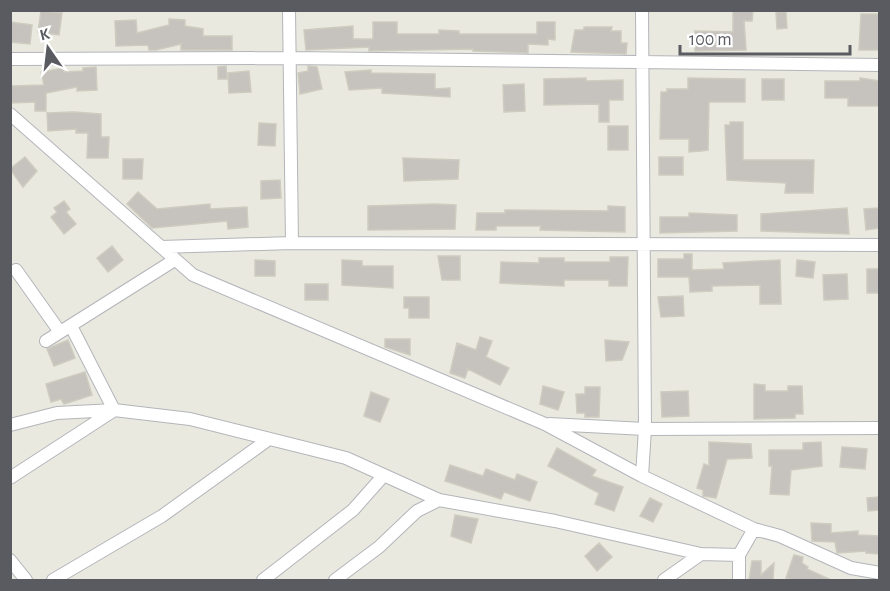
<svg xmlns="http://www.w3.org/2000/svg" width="890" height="591" font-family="'Alegreya Sans',sans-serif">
<rect width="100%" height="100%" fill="#eae9e0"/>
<path fill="#c6c3be" stroke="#cecbbf" stroke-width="1.5" d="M733,10H753L752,21H744L746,50L695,51V31L733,32Z
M41,11L62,13L59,35L38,32Z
M776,12H786L787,28L777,29Z
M861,14H879V50H859Z
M169,19L185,20V26L203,29V36H232V50H181V44L156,50H149L148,45L116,46L115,21L136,20L137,33L169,25Z
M10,22L32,25L30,44L10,42Z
M373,22H397V34H439V30L459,31V34H537V22H555V40L548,39V45L528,44V53L473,51V49L369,51V47L306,50L304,30L353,26V39H373Z
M584,27H612L611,31H621V43H627L626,54L571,52L575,30H584Z
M226,66L227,79H218V67Z
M308,66L317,67L322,89L300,94L298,73L308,71Z
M96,67L97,90L77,91V87L46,93V111H35V102L10,103L11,86L44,85L41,72L63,68L64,72L83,71V68Z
M371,70V73L435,74V89L450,88V97L382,93V88L349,90L345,72Z
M249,71L251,92L229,93L228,73Z
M586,78V81L623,80V100H609V122H599V104L544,105V79Z
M688,78L745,79V102H709L708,150L701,151L689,152V139H660L661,92H667V89H688Z
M860,78L879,81V106H848V98H825V81H860Z
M762,79H784V100H762Z
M524,84L525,111L504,112L503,85Z
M74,112L101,114V137H109L108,158H87L88,133H76V129L48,131L47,113Z
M730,122H743V160H814L813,193H785L786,183L727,180L725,125H730Z
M259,123L276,124L275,146L258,145Z
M608,126H628V150H608Z
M25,157L37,171L23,187L10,169Z
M659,157H683V175H659Z
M403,158L459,160L458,179L404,181Z
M123,159H143L142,179H123Z
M280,180L281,198L261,199V181Z
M138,192L157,209L210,204V209L247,207L248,227L228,229L227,221L152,228L127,204Z
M64,201L70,209L66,212L76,224L64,234L51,217L57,212L54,208Z
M435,204L456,205L455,229L368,230V206Z
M608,206L625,207V232L540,230L541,226H496V230H476L477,213H505V210L608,211Z
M847,208L849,234L761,231V214Z
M879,208V228L866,230L864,209Z
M689,213L737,215V231L660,233V217H689Z
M112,246L123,260L108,272L97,258Z
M684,254H692V270L724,269L723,263L780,260L781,304H760V285L712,286V291L690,292L689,277H658V259H684Z
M438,256H460V280H442Z
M610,257H628L627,286H609V280H564V286L500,283L501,262L539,263V258H564V262H610Z
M255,260L275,261V276H255Z
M342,260L362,261V266H393V288L342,285Z
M797,260L815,262L813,278L796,276Z
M867,269H879V293H867Z
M847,274L848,299L824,300L823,275Z
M305,284H328V300H305Z
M683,296L684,316L661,317L658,297Z
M404,297H429V318H409V308H404Z
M480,337L492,341L486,357L509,368L500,385L468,369L465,378L450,373L457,343L476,350Z
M385,339H410V355L385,347Z
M68,340L75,358L54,366L47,349Z
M605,340L629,342L622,360L606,361Z
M85,372L92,395L64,404L61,399L51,402L46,384Z
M754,384L765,385V391H788V386H802L803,414H795V418L754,419Z
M543,386L564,392L558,410L540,404Z
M585,387H600L599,417H585V413H577L576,394H585Z
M688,391L689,416L662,417L661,392Z
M371,392L389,399L380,422L364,416Z
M709,442L751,444L752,458L727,459L716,498L703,496V490L697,488L704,464L709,466Z
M821,442L822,466L791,470L789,495L770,494L772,466H769V450H803V443Z
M842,447L867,449L865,469L840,467Z
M557,448L596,470L592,476L623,487L614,511L595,504L599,493L548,466Z
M450,465L483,476L486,469L515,480L517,474L537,482L530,501L504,492L501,499L445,481Z
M879,497V510L868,511L867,498Z
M650,498L662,504L653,522L640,516Z
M455,515L478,519L471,543L451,536Z
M811,523L831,524V533L858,531V535L879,536V554L866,553V551L837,553L835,542L812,541Z
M599,543L612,557L597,571L585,556Z
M794,555L803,557L802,563L808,567L807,569L831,580H793L786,578Z
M752,561H761V575L774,563L773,580H749Z"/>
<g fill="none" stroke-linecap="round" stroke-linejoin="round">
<g stroke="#b3b5ba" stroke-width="14">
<path id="street" d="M289,10L292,243
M642,10L645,429L642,476
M10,59L291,58L880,65
M10,114L193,275L545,424L642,476L754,529L780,536L851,568L880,573
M161,247L292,243L880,245
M16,270L60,332
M71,326L114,410
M46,341L173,261
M549,424L645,429L880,428
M10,425L57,413L114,410L190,419L346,458L439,500
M10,478L113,411
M739,555V580
M10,560L26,580
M53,580L162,516L269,439
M263,580L353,510L384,475
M335,580L379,547L417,511L439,500L555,521L701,554L739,555L754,529
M664,580L701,554"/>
</g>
<use href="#street" stroke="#fff" stroke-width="12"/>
</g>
<rect width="890" height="591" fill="none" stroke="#595b60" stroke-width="24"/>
<g transform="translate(48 48) rotate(346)" stroke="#ffffff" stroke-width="4.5" paint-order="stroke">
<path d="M0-4.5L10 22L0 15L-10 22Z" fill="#595b60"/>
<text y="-9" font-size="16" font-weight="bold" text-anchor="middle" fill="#595b60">K</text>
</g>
<path d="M680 45v9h170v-9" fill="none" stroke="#595b60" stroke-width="3"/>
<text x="689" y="45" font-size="18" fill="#595b60" stroke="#ffffff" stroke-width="4.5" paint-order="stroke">100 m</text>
</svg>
